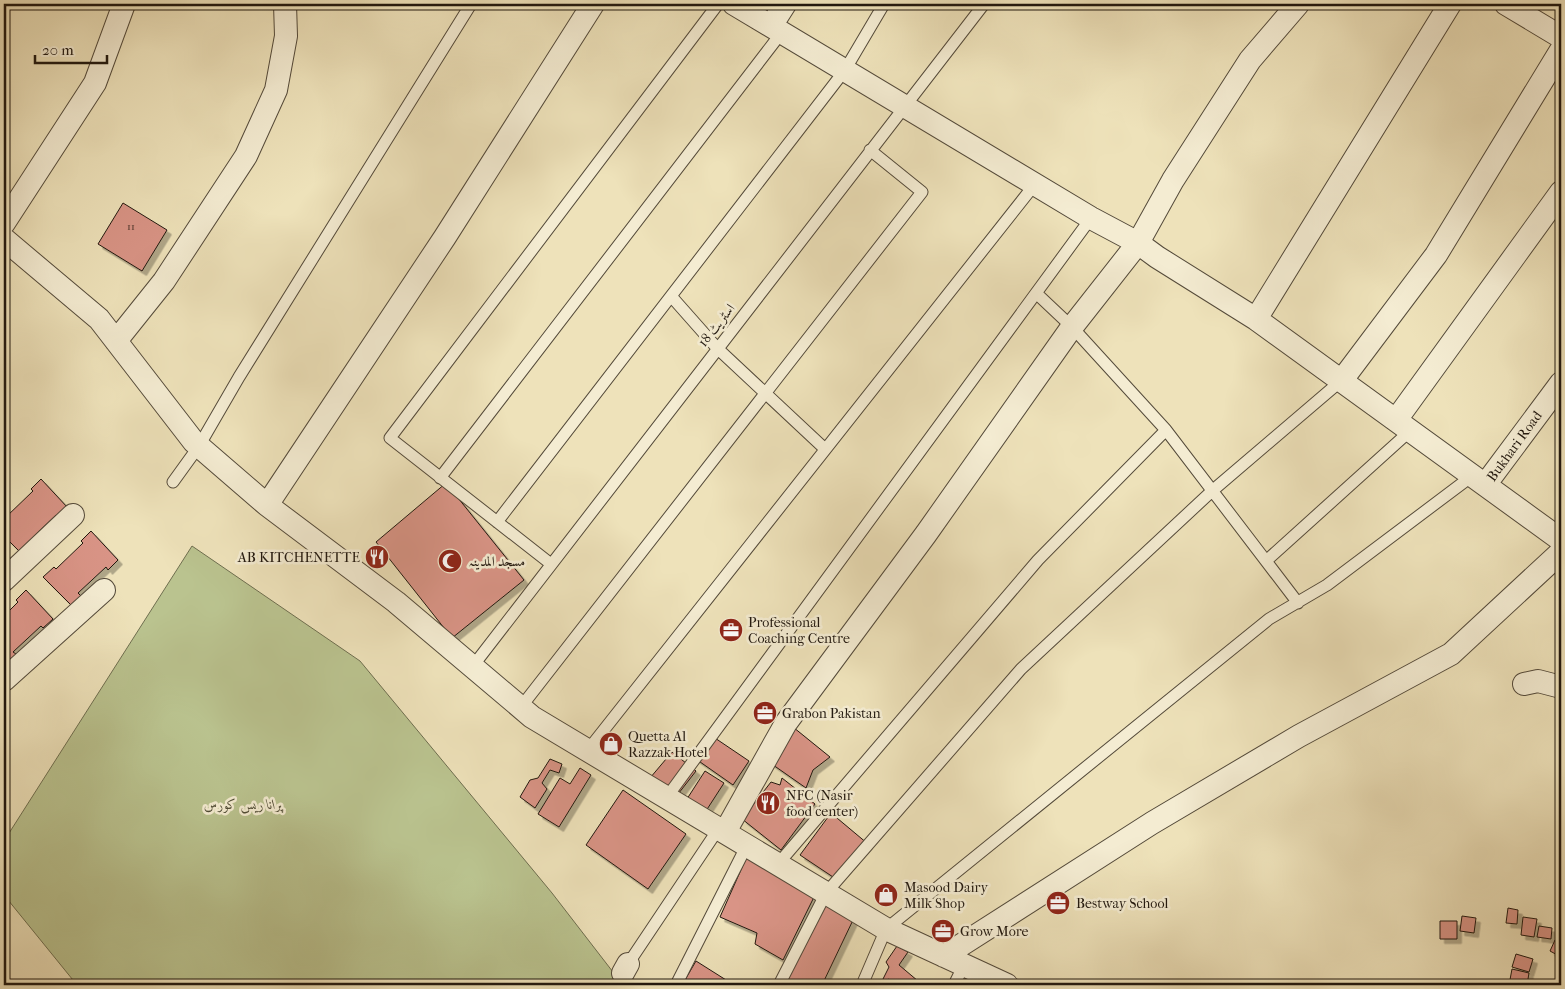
<svg xmlns="http://www.w3.org/2000/svg" width="1565" height="989" font-family="'IM FELL French Canon',Amiri,serif">
<defs>
<filter id="shadow"><feDropShadow dx="4.5" dy="4.5" stdDeviation="0" flood-color="#0004"/></filter>
</defs>
<rect width="100%" height="100%" fill="#eee2ba"/>
<filter id="stains"><feTurbulence type="fractalNoise" baseFrequency=".004" numOctaves="4"/><feColorMatrix values="0 0 0 0 .2 0 0 0 0 .09 0 0 0 0 .02 0 0 0 .5 -.17"/></filter>
<radialGradient id="worn" r=".72"><stop offset=".6" stop-color="#630" stop-opacity="0"/><stop offset="1" stop-color="#630" stop-opacity=".3"/></radialGradient>
<path fill="#bac38f" stroke="#6e6e4f" d="M192,546L360,661L552,893L623,985H77L4,895V841Z"/>
<path fill="#d99486" stroke="#21180f" filter="url(#shadow)" d="M123,203L167,230L142,271L98,244Z
M41,479L68,508L58,517L56,515L29,541L31,544L21,553L4,536V515L6,517L33,491L31,489Z
M446,483L524,580L452,638L376,542Z
M91,531L118,560L108,570L106,567L78,593L81,596L71,605L43,577L54,567L56,569L83,543L81,541Z
M26,590L53,619L43,628L41,626L13,652L16,654L6,664L4,662V616L18,602L16,600Z
M788,723L830,757L813,770L806,788L766,760Z
M709,734L749,761L733,785L693,757Z
M672,752L696,771L675,798L650,778Z
M550,759L562,764L559,773L550,770L542,783L547,789L535,808L520,797L530,780L538,778Z
M580,768L591,775L559,827L538,814L560,778L570,784Z
M705,771L724,783L704,814L685,802Z
M782,778L815,804L781,850L742,819L771,782L780,785Z
M623,790L686,834L648,889L586,845Z
M831,813L868,844L836,879L800,855Z
M748,854L816,893L783,960L755,944L757,933L720,917Z
M827,897L854,918L822,985H783Z
M1508,908L1518,910L1517,924L1506,923Z
M1462,916L1476,918L1474,933L1460,931Z
M1523,917L1537,919L1534,937L1521,935Z
M1440,921H1457V939H1440Z
M1539,926L1552,928L1551,939L1537,937Z
M1555,940L1561,942V957L1550,951Z
M897,946L908,952L899,965L918,981L915,985H898L888,979L884,985L881,983L889,967L886,962Z
M1516,954L1533,959L1529,972L1512,967Z
M696,961L734,985H682Z
M1512,969L1529,973L1527,985H1509Z"/>
<g fill="none" stroke-linecap="round" stroke-linejoin="round">
<g stroke="#544a3a" stroke-width="13">
<path id="service" d="M1036,293L1072,327L1166,430L1298,603
M671,296L717,348L825,449
M440,478L782,32
M173,482L199,446L239,377L471,4
M497,522L845,70L884,4
M1266,561L1410,431
M551,564L390,438L718,4
M473,666L984,4
M521,707L922,192L870,150
M588,750L1035,184
M667,797L1091,218
M778,864L1038,560L1166,430
M628,964L719,828
M676,985L747,845
M779,985L826,893L1021,669L1212,491L1342,380
M862,985L886,929L1269,619L1327,585L1472,476
M954,985L964,965"/>
</g>
<g stroke="#544a3a" stroke-width="24">
<path id="minor" d="M734,4L1091,218L1138,243L1157,257L1256,319L1561,540
M1506,4L1561,37
M771,26L785,4
M4,223L95,83L124,4
M4,239L99,319L194,442L267,505L396,602L532,717L886,929L1007,985
M1256,319L1450,4
M116,341L164,281L246,156L276,90L286,36L285,4
M1342,380L1436,255L1561,50
M1396,420L1561,192
M1485,485L1561,383
M267,505L445,237L593,4
M4,580L73,515
M4,680L104,590
M1524,684L1538,681L1561,687
M725,832L786,723L926,534L1072,327L1138,243L1173,180L1250,60L1298,4
M944,956L1152,823L1299,736L1451,654L1561,552
M623,973L628,964"/>
</g>
<use href="#service" stroke="#f4ecd2" stroke-width="11"/>
<use href="#minor" stroke="#f4ecd2" stroke-width="22"/>
</g>
<defs>
<g id="restaurant-disc" transform="scale(1.25)"><circle r="9.5" fill="#8f2418" stroke="#f4ecd2"/><path d="M-5-6h1v4h1v-4h1v4h1v-4h1v5L-1.5 .5V6h-2V.5L-5-1ZM5-6V6H3V1.5H1.5Q1.5-4 5-6Z" fill="#fff"/></g>
<g id="mosque-disc" transform="scale(1.25)"><circle r="9.5" fill="#8f2418" stroke="#f4ecd2"/><path d="M3.5-4.9A6 6 0 1 0 3.5 4.9A5 5 0 1 1 3.5-4.9Z" fill="#fff"/></g>
<g id="office-disc" transform="scale(1.25)"><circle r="9.5" fill="#8f2418" stroke="#f4ecd2"/><path d="M-6-3h4V-5.5h4V-3h4V5H-6ZM-1-4.5V-3h2v-1.5ZM-6 0V1H6V0Z" fill="#fff"/></g>
<g id="shop-disc" transform="scale(1.25)"><circle r="9.5" fill="#8f2418" stroke="#f4ecd2"/><path d="M-5-2.5h2.3a2.7 3.5 0 0 1 5.4 0H5L5.5 6h-11ZM-1.5-2.5h3a1.5 2.3 0 0 0-3 0Z" fill="#fff"/></g>
</defs>
<g fill-rule="evenodd">
<use href="#restaurant-disc" x="377" y="557"/>
<use href="#mosque-disc" x="450" y="561"/>
<use href="#office-disc" x="731" y="630"/>
<use href="#office-disc" x="765" y="713"/>
<use href="#shop-disc" x="611" y="744"/>
<use href="#restaurant-disc" x="768" y="803"/>
<use href="#shop-disc" x="886" y="895"/>
<use href="#office-disc" x="1058" y="903"/>
<use href="#office-disc" x="943" y="931"/>
</g>
<g text-anchor="middle" stroke-width="5" stroke-linejoin="round" paint-order="stroke">
<g font-size="11" fill="#4f372d">
<text x="131" y="230">11</text>
</g>
<g font-size="14" fill="#21180f" stroke="#f4ecd2">
<text transform="translate(716 325) rotate(-52)" y="5">اسٹریٹ 18</text>
<text transform="translate(1514 446) rotate(-54)" y="5">Bukhari Road</text>
</g>
<g font-size="14" fill="#21180f" stroke="#f4ecd2" text-anchor="start">
<text x="360" y="562" text-anchor="end">AB KITCHENETTE</text>
<text x="468" y="566">مسجد المدینہ</text>
<text x="748" y="627">Professional<tspan x="748" dy="16">Coaching Centre</tspan></text>
<text x="782" y="718">Grabon Pakistan</text>
<text x="628" y="741">Quetta Al<tspan x="628" dy="16">Razzak Hotel</tspan></text>
<text x="786" y="800">NFC (Nasir<tspan x="786" dy="16">food center)</tspan></text>
<text x="904" y="892">Masood Dairy<tspan x="904" dy="16">Milk Shop</tspan></text>
<text x="1076" y="908">Bestway School</text>
<text x="960" y="936">Grow More</text>
</g>
<g font-size="14" font-style="italic" fill="#4f4b35" stroke="#f4ecd2">
<text x="243" y="809">پرانا ریس کورس</text>
</g>
</g>
<rect width="1565" height="989" fill="none" stroke="#eee2ba" stroke-width="20"/>
<rect x="5" y="5" width="1555" height="979" fill="none" stroke="#21180f" stroke-width="2.5"/>
<rect x="10" y="10" width="1545" height="969" fill="none" stroke="#21180f"/>
<path d="M35 55v8h72v-8" fill="none" stroke="#21180f" stroke-width="2.5"/>
<text x="42" y="55" font-size="15" fill="#21180f" stroke="#f4ecd2" stroke-width="4" paint-order="stroke">20 m</text>
<rect width="100%" height="100%" filter="url(#stains)"/>
<rect width="100%" height="100%" fill="url(#worn)"/>
</svg>
